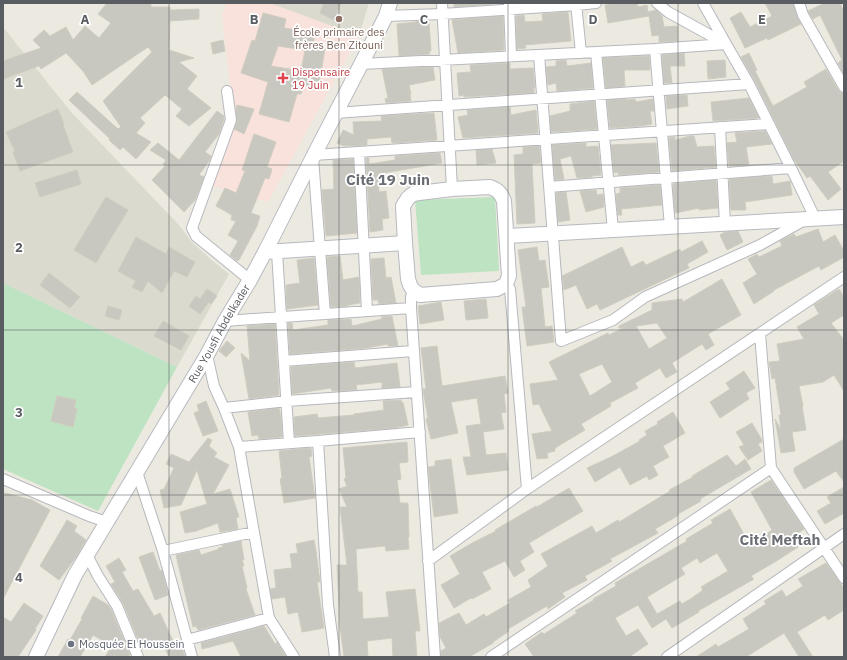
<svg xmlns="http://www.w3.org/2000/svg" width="847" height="660" font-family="'IBM Plex Sans',sans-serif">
<rect width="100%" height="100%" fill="#eceae0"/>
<path fill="#dbdacf" d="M269,3H369L359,36Z
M3,27L71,112L179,225L191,241L209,258L229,274L177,367L3,283Z"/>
<path fill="#f9e2dc" d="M226,3H269L359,36L268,202L213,186L234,120L222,16Z"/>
<path fill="#bde3c2" d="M495,197L499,271L421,275L415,200Z
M3,283L177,367L98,511L3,469Z"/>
<path fill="#c8c7c0" stroke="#d0cdbf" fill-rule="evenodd" d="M107,3H151V7H170V10L199,9V19L170,21L169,50L194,58L179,62L197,76L187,89L211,108L189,126L176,116L182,109L165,95L140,118L145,123L136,133L151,142L136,159L123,147L120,150L109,140L110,139L90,120L69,100L77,92L118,129L121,127L103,101L152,52L148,47L92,85L83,71L66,53L41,69L39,66L3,79V61L41,48L33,40L44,30L50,36L66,27L73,40L85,26L99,38L111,23L98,14Z
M324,3H341L334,20L320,13Z
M454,3H503L454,7Z
M617,3H637L638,7L647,5L648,12L656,10L662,16L664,27L678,26V41L659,42V35L652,36L649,16L608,23L605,5Z
M765,3H793L797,17L801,24L768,40L767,38L745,48L730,18L741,12L750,27L772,16Z
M825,3H840L844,12V74L838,63L842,60L820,15L813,19L808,11Z
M568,12L571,41L525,45L526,48L517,49L516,16L524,15L525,22L543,21L542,14Z
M263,13L286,19L284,28L315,33L313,46L325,48L319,86L310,84L309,87L303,86L301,94H297L289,122L259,114L268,82L241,73L252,40L255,41ZM278,46L305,50L301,71L271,66Z
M503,16L504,50L458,53L452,20Z
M416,21H429L431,51H429L430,54L399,56L397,24L416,22Z
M223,40L225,51L213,54L211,43Z
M684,53L685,66H670L672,83H664L662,55Z
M749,53L757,70L755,71L773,106L807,87L804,82L826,69L838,90L841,93H844V161L828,172L841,189L828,200L810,176L807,178L793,158L755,81L741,57Z
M649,56L650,70H624L625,86L606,88L603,58Z
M566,60L567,66L591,63L593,88L557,91L556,83L548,85L546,67L556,66V61Z
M725,60L726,77L708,79L707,61Z
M510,63V69L533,68L535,87L534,88V93L464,97L463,95L459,96L457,73L471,72L470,65Z
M433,67L435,80L409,85L411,94H410L411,101L386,103L385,99L388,98L382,69Z
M687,95L688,106L667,109L666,96Z
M749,98L759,118L713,121L711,102Z
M626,99V100L635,99L636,102L653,99L654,111H650L652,124L640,126L610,128L607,100Z
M594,101L597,129L551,132L550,116L570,111V104Z
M237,105L254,109L244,134L234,129L237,122L236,110Z
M510,107L511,115L536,110L538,133L463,138L458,117L468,115L467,110Z
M58,109L64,124L63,125L73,152L20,171L13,152L15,151L6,132Z
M217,111L224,116V119L219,134L205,152L211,156L209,161L199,175L204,177L195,200L184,212L152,180L165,166L163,164L166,160L150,150L158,143L179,160Z
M434,113L437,140L392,143L391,137L367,139V145L344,146L337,143L343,130L354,135L353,122L382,121L381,116Z
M765,131L772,144L746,147L749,165L729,166L727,143L737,142L735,133Z
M254,134L276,142L267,167L272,169L269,179L265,178L251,213L260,216L257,226L239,260H238L237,261L230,255L238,241L228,235L236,221L231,220L232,215L216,206L225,188L236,193L245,171L242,170Z
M690,136H694L697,147L714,146L716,167L672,171L669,138L675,137V140Z
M586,143V147L598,146L601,175L592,176V177L577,178L571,156L560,159L564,179L555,180L552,145Z
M656,143L659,172L618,175V172L614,173L611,145Z
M539,146L541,163L532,164L535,223L517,224L514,155L523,154V147Z
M492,149L496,163L477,165L476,150Z
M440,153L442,163L378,174L379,192L386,191L389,218L382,219L383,230L370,232L366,158H369V164L395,160V156Z
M353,159L357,233L326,236L322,190L334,189L333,160Z
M77,170L81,184L40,197L35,183Z
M772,176L773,184L790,181L792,195L745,202L746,210H731L729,179Z
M716,180L718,208L699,210V208L675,213L673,184Z
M660,185L662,205L621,209L622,215H618L616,194L620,193V188Z
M596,190L597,195L603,194L604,207L586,212L580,191Z
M566,192L570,220L558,222L556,193Z
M106,197L128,210L96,263L74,250Z
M818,229L823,242L835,235L844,251V257L821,270L819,266L774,290V291L754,304L743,283L757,274L748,259L757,254L759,257L782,246L780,241L794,234L796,237Z
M738,231L743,242L727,250L720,235L725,232Z
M136,237L166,254L169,247L195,262L187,277L174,271L162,293L148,281L142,292L132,287L136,281L118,271Z
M702,241L708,252L687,264L689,268L600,310L597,304L587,309L576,285L564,290L562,276L622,247L631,267L643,261L646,265L680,249L681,252Z
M537,247L539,261L545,260L549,287L541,288L545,327L552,326L554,342L527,346L522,307H526L518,250Z
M340,256L343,280L359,277L360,303L348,305V306L331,307L327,257Z
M314,258L318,305L287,309L286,285L300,283L297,260Z
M384,258L386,278L391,277L396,303L379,304L378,300H373L371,259Z
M49,273L80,297L70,308L40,285Z
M722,279L741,315L708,334L714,345L706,350L702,344L672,363L677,372L666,378L660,368L635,383L638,388L610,403L611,406L581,424L585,430L555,448V451L547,453L548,458L537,459L532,434L552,431L539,404L533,405L530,384L558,380L549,362L608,333L609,335L625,327L619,328V326L652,310V303L682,299L683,302ZM657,323L667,338L649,349L636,326ZM602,364L612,382L590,396L579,374Z
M207,289L217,296L211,304L209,302L200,314L189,306L196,296L200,299Z
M839,289L844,297V315L831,323L844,340V391L834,375L823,382L799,386L803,406H802L806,430L792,432L795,451L781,453L775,419L781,429L779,415H781L775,378L772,379L769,362L780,361L777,344L804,339L797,327L819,314L814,305Z
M486,299L488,318L466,320L464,301Z
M441,302L444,320L420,324L418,306Z
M108,306L122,310L119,320L105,316Z
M392,316L398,346H388V344L366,348L290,354L288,323H292L293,330L328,325V320L351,319L352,326L382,319L381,317Z
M163,321L189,336L181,350L154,336Z
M275,324L279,395L249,399L241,353L250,361L247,326Z
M227,341L235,348L226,357L219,351Z
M437,346L442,386L505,376L508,393L504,394L506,412L501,413L504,429L483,432L486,455L506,453L508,470L467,475L463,457H471L466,426L481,424L477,398L451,402L458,433L431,439L426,419L428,418L423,390V389H426L421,348Z
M354,362L355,368L397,363L400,387L382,388V382L356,385L357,390L332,391L331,388L292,394L291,367Z
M744,371L755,388L746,393L749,399L720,418L710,402L730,389L726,383Z
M57,396L76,400L74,408L77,409L73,427L51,421Z
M401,400L402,403L403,402L408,425L394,428L295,436L294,417L317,414L318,418L354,415V414L384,410L383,401Z
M206,401L218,431L203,436L194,413L199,411L197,405Z
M279,408L281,418L282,437L259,439L258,435L252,436L248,412Z
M673,412L685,433L663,446L669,457L653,466L658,475L649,480L647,476L630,485L620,467L595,482L587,468L611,457L640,441L639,440L647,435L645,431L658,424L657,422Z
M752,423L762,440V442L758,444L762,451L748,460L739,447L744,445L736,432Z
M208,438L212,440L209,446L217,453L214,457L229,465L213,494L230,489L239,517L236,518L238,529L220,532L218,523L196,531L185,533L180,512L207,504L197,470L181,505L164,508L160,490L164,489L174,468L166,464L171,454L189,462Z
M844,439V482L836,471L804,489L794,472V468Z
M407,442L408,462L399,463L401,479L397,480L400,503H408L409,537H408L409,549L386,551L385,546L356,549L358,592H362L363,619L389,617L386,592L415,589L420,631H415L417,657H393L392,638L367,641L368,657H344L340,626L337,565H347L340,507H347L339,489L347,486L344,479L346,478L343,448Z
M311,448L312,456L309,457L315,498L284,503L280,479L282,478L279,451Z
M727,455L736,466L745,459L751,469L700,499L701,501L678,514L679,515L655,529L658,533L610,559L612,561L585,576L587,580L562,593L565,597L548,609L547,606L508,629L509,631L493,642V643L469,657H441V651L446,648L440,637L439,623L459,613L466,625L484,614L486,617L510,603L508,600L531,587L528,580L548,566L541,554L592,526L596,533L618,520L619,522L670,491L669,490L693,477L692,476Z
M451,459L458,513L434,517L428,467L435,466V461Z
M771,480L804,529L791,538L798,547L778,560L751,576L754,579L698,611L699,612L672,628L666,619L652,628L638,605L615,618L626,636L638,629L648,644L629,657H534L525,644L542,632L544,634L577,613L575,611L594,600L593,599L616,586L615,583L687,541L686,539L713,523L711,520L730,509L750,545L772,530L751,492ZM717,553L728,571L701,587L703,590L692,598L682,604L680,601L657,614L647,597L685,574L681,568L697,558L700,563Z
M844,487V513L825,524L817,511L831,503L827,497Z
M569,488L583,511L529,543L534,552L520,561L525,570L514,577L505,561L482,572L491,589L472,599L471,598L454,608L441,585L460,574L450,556L474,542L496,531L495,530L536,506L537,507Z
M5,493L32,500L50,510L3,599V501Z
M67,520L77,526L74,531L86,540L76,557L59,580L40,566Z
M314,540L316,551L320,582H317L324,628L302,632L298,612L288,614L285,597L272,599L270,589L276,588L274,570L292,568L290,554L298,553L296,544Z
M241,541L244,560H242L244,566H242L247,588L246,589L255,615L198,630L196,626L193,627L176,555L199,550L201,555L219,549L218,548L223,547L222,545Z
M153,552L160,571L162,570L168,595L155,600L139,557Z
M119,558L126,570L122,572L133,591L138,589L154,616L160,613L174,643L180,640L185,657H169L161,640L142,649L123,603L111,584L115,582L106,566Z
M826,563L844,588V610L828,620L825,615L797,632L813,657H799L784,633L746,657H696L716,644L718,647L749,629L743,619L766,604L764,601L782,590L786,597L803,586L798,579Z
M93,596L108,605L111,609L130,655L126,657H105L112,646L93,635L80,657H58L68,639L70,640L82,619L81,618Z
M24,603L43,616L35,629L36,630L18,657H3V617L11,622Z
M264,626L275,644L277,642L286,657H241L233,641L202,649L201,643Z"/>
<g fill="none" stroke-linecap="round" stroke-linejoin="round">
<g stroke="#b6b8bd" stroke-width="12">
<path id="street" d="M442,3L452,189
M576,3L581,53
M657,3L668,12L726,44L749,84L791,168L815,218
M799,3L803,15L844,87
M509,4L511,56
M386,16L442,14L577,5L596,3
M655,49L670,227
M596,52L613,230
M539,55L561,341L613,320L645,297L760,245L803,221
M361,64L655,49L726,44L703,3
M227,91L231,120L192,228L196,236L250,280
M335,113L749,84
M720,127L725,224
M359,152L367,311
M314,155L769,124
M313,158L325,314
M549,187L791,168
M277,252L289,443
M506,284L510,289L527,489
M413,290L411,297V308L435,657
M225,321L411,308
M760,334L771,468L844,578
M207,355L214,386L224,408L239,447L269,618L294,657
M284,361L413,351
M224,408L287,401L416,392
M318,441L328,605L335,657
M239,447L318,441L420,432
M137,472L163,551L192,657
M3,479L89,516L107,522
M163,551L254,532
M87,555L98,576L117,606L138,657
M428,561L527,489L844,277
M187,640L269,618
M491,657L771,468
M667,657L844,534"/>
</g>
<g stroke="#b6b9bf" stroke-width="16">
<g id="secondary">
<path d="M490,187C498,190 501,193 504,201L509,276L506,284L497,289L420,295L413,290L410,285L408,279L405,243L403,206L408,198L413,194L419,193L452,189Z"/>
<path d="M507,236L844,217"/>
<path d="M265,252L405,243"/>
<path id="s1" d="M36,657L75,575L207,355L225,321L250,280L265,252L314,155L386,16L390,3"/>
</g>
</g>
<use href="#street" stroke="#fff" stroke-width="10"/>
<use href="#secondary" stroke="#fff" stroke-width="14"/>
</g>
<path fill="none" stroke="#595c61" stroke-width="1" stroke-opacity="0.55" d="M169,3V657M339,3V657M508,3V657M678,3V657M3,165H844M3,330H844M3,495H844"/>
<circle fill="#8d6e63" stroke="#fff" stroke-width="1.5" cx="339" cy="19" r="4"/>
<path fill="#e0444e" stroke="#fff" stroke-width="1.5" d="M281 72h4v4h4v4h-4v4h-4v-4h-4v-4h4z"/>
<circle fill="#6b7280" stroke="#fff" stroke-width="1.5" cx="71" cy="644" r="4"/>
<g text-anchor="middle" stroke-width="3.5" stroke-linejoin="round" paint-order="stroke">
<g font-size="11" fill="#785e54" stroke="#fff">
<text x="339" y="36">École primaire des<tspan x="339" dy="13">frères Ben Zitouni</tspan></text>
</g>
<g font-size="11" fill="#be3a42" stroke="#fff" text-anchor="start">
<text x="292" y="76">Dispensaire<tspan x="292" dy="13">19 Juin</tspan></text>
</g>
<g font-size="11" fill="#595c61" stroke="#fff">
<text dy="4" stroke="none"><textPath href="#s1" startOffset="372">Rue Yousfi Abdelkader</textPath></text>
</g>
<g font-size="11" fill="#5b616d" stroke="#fff" text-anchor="start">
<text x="79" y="648">Mosquée El Houssein</text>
</g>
<g font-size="15" font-weight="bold" fill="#6a6d73" stroke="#fff">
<text x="388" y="185">Cité 19 Juin</text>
<text x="780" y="545">Cité Meftah</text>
</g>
</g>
<g font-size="13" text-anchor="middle" font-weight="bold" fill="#595c61" stroke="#fff" stroke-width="3.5" stroke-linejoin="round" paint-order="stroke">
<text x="85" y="24">A</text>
<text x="254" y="24">B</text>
<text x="424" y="24">C</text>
<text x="593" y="24">D</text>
<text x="762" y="24">E</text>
<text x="19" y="87">1</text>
<text x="19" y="252">2</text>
<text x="19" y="417">3</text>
<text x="19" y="582">4</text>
</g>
<rect width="847" height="660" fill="none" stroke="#595c61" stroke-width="8"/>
</svg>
